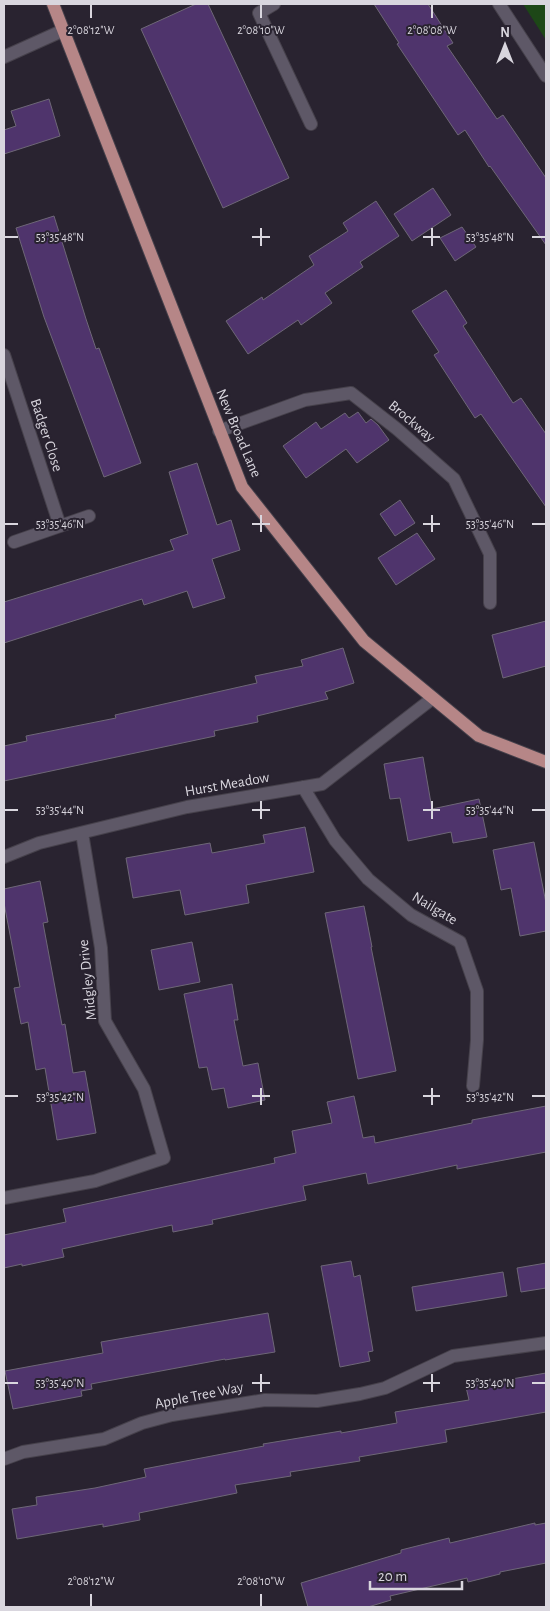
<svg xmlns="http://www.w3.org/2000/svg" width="550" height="1611" font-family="'Alegreya Sans',sans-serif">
<rect width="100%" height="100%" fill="#292330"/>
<path fill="#1d4717" d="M523,4H546V40Z"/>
<path fill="#4f346c" stroke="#6e6777" d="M196,4H208L289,178L223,208L141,29Z
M374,4H428L453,43L447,46L497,119L503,115L546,178V245L490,166L489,167L465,130L458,135L397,44L399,43Z
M49,99L60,136L4,154V130L16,126L11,111Z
M433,188L451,215L412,241L394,214Z
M376,201L399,236L360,262L363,267L325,293L332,303L301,325L298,320L248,354L226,321L262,297L263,300L314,265L309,256L348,231L343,223Z
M54,216L86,319L96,349L99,348L141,463L104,477L44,317L16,228Z
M462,227L476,247L455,261L440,238Z
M446,290L467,323L463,326L513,403L521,398L546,434V507L481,414L475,418L434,355L439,352L412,311Z
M358,412L366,423L371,419L378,425L389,440L357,463L346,449L306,478L283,446L316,422L321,429L345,413L349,418Z
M197,463L217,525L231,520L240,550L212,559L225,598L193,608L187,591L144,605L142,599L4,643V602L174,550L170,540L188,534L169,472Z
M400,500L415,523L395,536L380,514Z
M417,533L435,559L396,585L378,558Z
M546,621V666L503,678L492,635Z
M343,648L354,683L325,692L328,699L257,716L258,722L214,731L215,736L4,781V746L27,741L26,736L116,718L115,715L257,683L255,676L303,666L301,660Z
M423,757L432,809L479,799L487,837L453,843L451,832L408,841L400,798L390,799L384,764Z
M305,827L314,872L246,885L249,903L185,915L180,890L133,898L126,858L210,843L212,853L265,843L263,835Z
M534,842L546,903V931L520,936L511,888L501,890L493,850Z
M40,881L48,922L43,923L62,1025L65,1024L73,1073L85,1071L96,1133L57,1140L45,1068L36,1070L28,1022L21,1024L14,988L20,987L4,903V889Z
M364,906L372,947H371L396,1071L358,1079L325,913Z
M192,942L200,982L159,990L151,950Z
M232,984L238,1020H234L243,1066L258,1063L265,1100L228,1108L224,1088L212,1090L207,1067L199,1068L184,994Z
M354,1096L363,1138L374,1136L375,1143L472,1123V1120L546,1106V1152L457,1169V1165L368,1184L366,1173L303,1186L306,1200L212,1220L213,1224L173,1232L172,1225L112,1238L62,1249L64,1257L22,1266V1264L4,1268V1235L66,1222L63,1209L275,1163L274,1158L296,1153L292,1131L332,1123L327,1102Z
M351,1261L354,1277L360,1275L373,1351L368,1352L370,1361L340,1367L321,1266Z
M546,1263V1288L521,1292L517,1268Z
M503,1272L507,1296L416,1311L412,1287Z
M268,1313L275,1352L225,1360V1359L91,1384L92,1389L81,1391L82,1396L13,1409L5,1371L103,1353L101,1342Z
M546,1373V1412L445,1430L447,1442L359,1457L360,1461L290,1472L291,1476L235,1485L237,1493L139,1513L140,1520L103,1527V1524L17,1539L12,1509L37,1505L36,1497L95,1488L146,1477L144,1469L264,1446L263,1444L341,1431V1433L397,1423L395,1412L469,1400L466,1387Z
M535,1523V1525L546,1523V1563L500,1572V1574L468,1582L467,1578L390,1596L391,1600L368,1607H308L301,1583L401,1553V1550L449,1538L450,1543Z"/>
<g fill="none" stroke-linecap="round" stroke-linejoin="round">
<g stroke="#46414b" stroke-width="14">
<path id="minor" d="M274,4L259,13L311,124
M499,4L546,76
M4,57L64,30
M4,355L60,526
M219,431L305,400L351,393L397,429L454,479L490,554V603
M14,542L89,516
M303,787L335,840L368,879L411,915L460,942L477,991V1040L473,1086
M4,857L39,843L187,807L322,784L433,698
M4,1198L95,1181L164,1158L144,1089L105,1021L101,948L82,833
M4,1459L23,1452L104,1439L142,1423L172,1415L265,1400L317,1401L360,1394L385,1388L453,1356L546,1343"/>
</g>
<g stroke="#46414b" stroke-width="14">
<path id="major" d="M53,4L242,487L364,641L479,736L546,762"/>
</g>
<use href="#minor" stroke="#5e5867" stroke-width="12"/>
<use href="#major" stroke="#b68687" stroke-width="12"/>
</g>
<path fill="none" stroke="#d9d6de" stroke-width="2" d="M91,5V18M261,5V18M432,5V18M261,228V246M432,228V246M5,237H18M252,237H270M423,237H440M532,237H545M261,515V532M432,515V532M5,524H18M252,524H270M423,524H440M532,524H545M261,801V819M432,801V819M5,810H18M252,810H270M423,810H440M532,810H545M261,1088V1105M432,1088V1105M5,1096H18M252,1096H270M423,1096H440M532,1096H545M261,1374V1392M432,1374V1392M5,1383H18M252,1383H270M423,1383H440M532,1383H545M91,1594V1606M261,1594V1606"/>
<g text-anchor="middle" stroke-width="4" stroke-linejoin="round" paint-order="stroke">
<g font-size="15" fill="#d9d6de" stroke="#292330">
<text transform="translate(412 421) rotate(40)" y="5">Brockway</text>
<text transform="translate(239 433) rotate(67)" y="5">New Broad Lane</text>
<text transform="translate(47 435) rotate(72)" y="5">Badger Close</text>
<text transform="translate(227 784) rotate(-10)" y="5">Hurst Meadow</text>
<text transform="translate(435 908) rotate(31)" y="5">Nailgate</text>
<text transform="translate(87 980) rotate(-96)" y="5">Midgley Drive</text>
<text transform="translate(199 1395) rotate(-11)" y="5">Apple Tree Way</text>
</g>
</g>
<g font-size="12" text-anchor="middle" fill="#d9d6de" stroke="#292330" stroke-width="4" stroke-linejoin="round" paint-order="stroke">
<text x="91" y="34">2°08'12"W</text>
<text x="261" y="34">2°08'10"W</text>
<text x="432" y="34">2°08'08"W</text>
<text x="60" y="241">53°35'48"N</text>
<text x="490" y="241">53°35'48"N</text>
<text x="60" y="528">53°35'46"N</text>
<text x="490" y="528">53°35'46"N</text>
<text x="60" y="814">53°35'44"N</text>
<text x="490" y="814">53°35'44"N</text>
<text x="60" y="1101">53°35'42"N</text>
<text x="490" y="1101">53°35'42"N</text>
<text x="60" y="1387">53°35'40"N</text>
<text x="490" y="1387">53°35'40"N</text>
<text x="91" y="1585">2°08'12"W</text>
<text x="261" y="1585">2°08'10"W</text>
</g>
<rect width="550" height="1611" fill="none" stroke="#d9d6de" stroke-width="10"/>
<g transform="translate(505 45)" stroke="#292330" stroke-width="4" paint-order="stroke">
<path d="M0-4L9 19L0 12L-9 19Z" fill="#d9d6de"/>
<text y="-8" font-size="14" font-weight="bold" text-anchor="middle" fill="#d9d6de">N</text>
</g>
<path d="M370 1581v8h92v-8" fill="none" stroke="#d9d6de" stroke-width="2.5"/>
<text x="378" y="1581" font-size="15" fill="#d9d6de" stroke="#292330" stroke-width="4" paint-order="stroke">20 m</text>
</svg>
